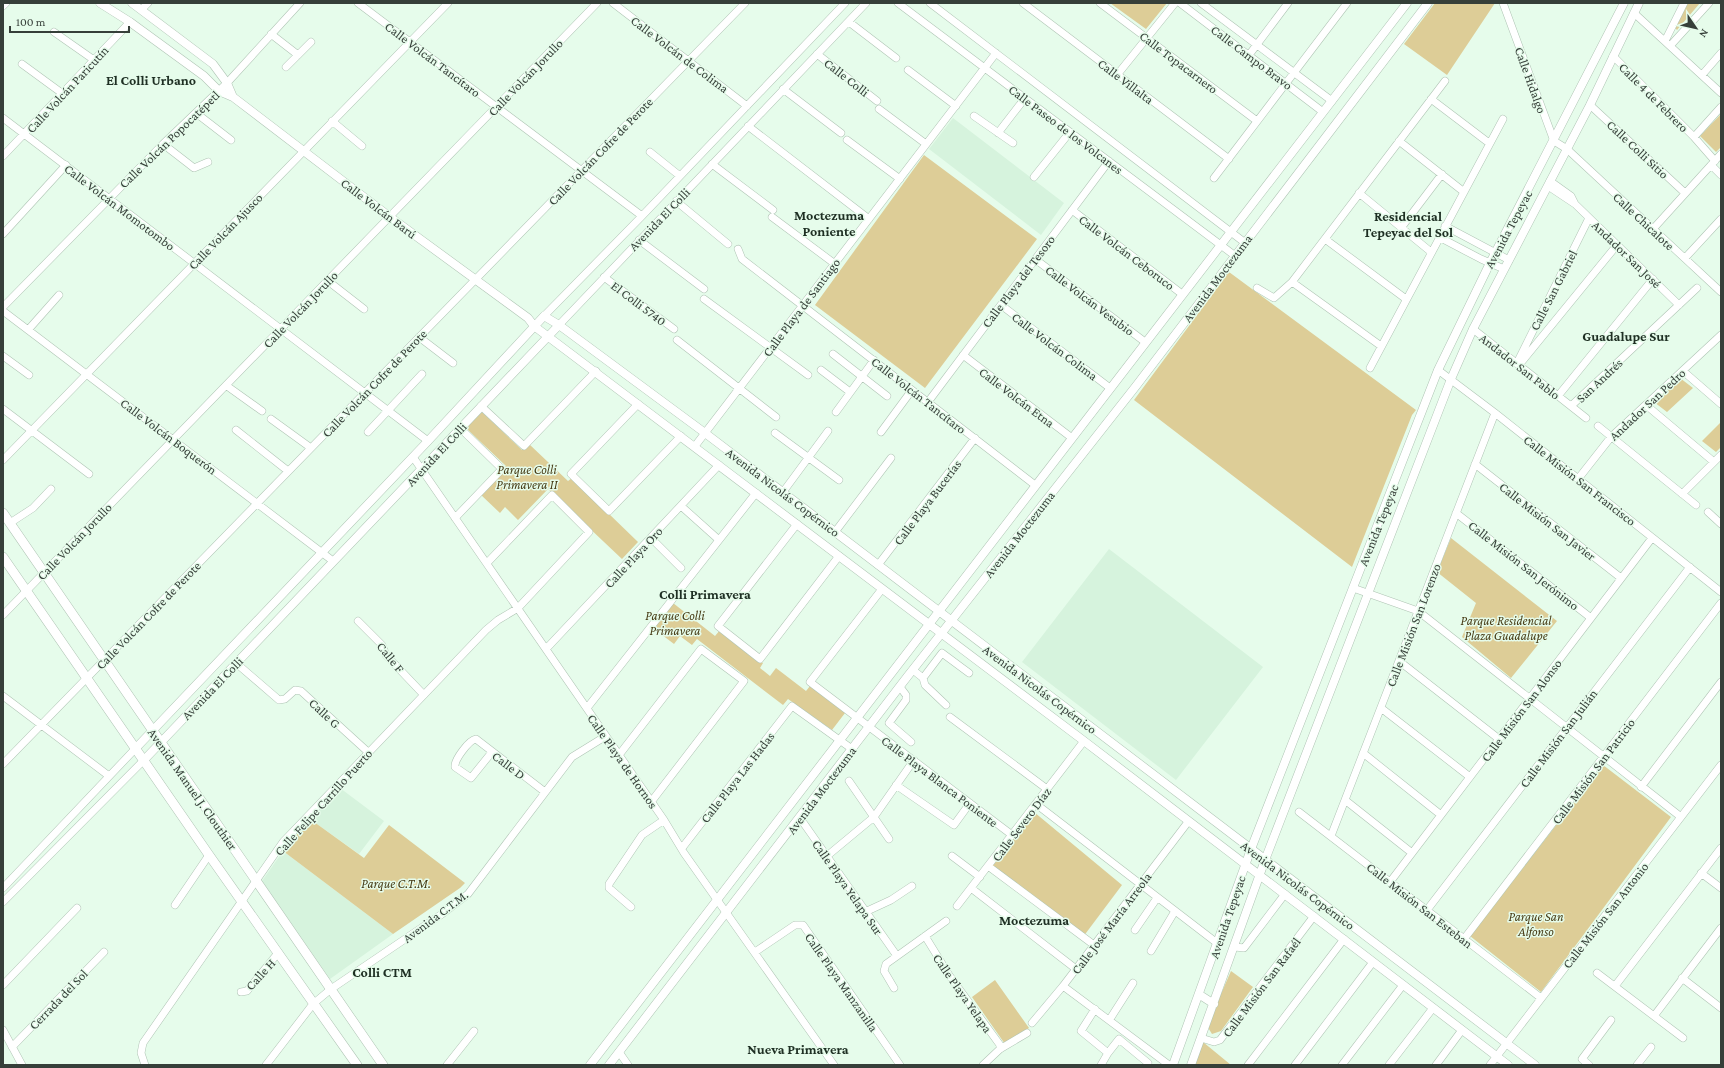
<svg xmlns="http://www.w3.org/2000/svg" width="1724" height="1068" font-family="'Crimson Pro',serif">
<rect width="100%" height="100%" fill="#e6fceb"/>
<path fill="#d6f3dd" d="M953,118L1064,203L1041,235L929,149Z
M1109,549L1263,667L1176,780L1022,662Z
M340,788L384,821L359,854L310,819Z
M283,851L393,934L330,979L262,881Z"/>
<path fill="#ddcd97" d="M1110,3H1167L1146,29Z
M1435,3H1495L1447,75L1404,44Z
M1686,3H1700L1677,30L1675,28Z
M1721,114V147L1716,152L1700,136Z
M924,155L1037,239L925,388L815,305Z
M1229,272L1416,410L1412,415L1352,567L1134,400Z
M1680,378L1693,388L1667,412L1654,402Z
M482,412L522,450L529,444L568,481L572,478L638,542L622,559L548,489L518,520L505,507L500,513L480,494L506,466L466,428Z
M1721,422V447L1716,452L1702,441Z
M1451,538L1557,621L1511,678L1462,637L1476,603L1437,572Z
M673,603L715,636L720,630L763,663L760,668L770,676L776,668L806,691L810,686L845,713L832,730L788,699L783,705L697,639L692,645L680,636L674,644L653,628Z
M1603,765L1671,817L1541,992L1470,936Z
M1034,812L1122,885L1083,937L991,868Z
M310,819L364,858L389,825L465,883L460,888L393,934L283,851Z
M1231,971L1253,987L1221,1031L1212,1034L1207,1026Z
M995,980L1029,1028L1005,1044L972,997Z
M1203,1042L1231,1065H1194Z"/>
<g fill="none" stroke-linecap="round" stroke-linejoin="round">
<g stroke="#afc4b4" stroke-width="8">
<path id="minor" d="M358,3L642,216
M613,3L747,106
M898,3L1234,255
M930,3L1244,242
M1023,3L1229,159
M1100,3L1257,121
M1180,3L1323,112
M1201,3L1332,101
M1503,3L1554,141L1567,149L1721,292
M3,6L6,3
M142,9L148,3
M1634,13L1721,93
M849,22L896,58
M54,32L94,60
M271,34L298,55
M1665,41L1684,3
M1670,46L1709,3
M817,54L877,101
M1249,55L1288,3
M1613,56L1694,137
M22,64L63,94
M286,67L311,42
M908,70L956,106
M1117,75L1175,3
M1702,75L1721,53
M783,89L841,133
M1431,99L1489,143
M1590,105L1685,193
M879,109L926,144
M196,113L231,140
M974,116L1013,143
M3,118L428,441
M332,121L362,146
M748,126L869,219
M998,133L1025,98
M847,140L900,179
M1399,141L1464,192
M163,144L194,168L208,162
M650,152L680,176
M3,156L130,22
M1715,161L1694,137L1721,107
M712,164L773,210
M1711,165L1721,175
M1034,177L1070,132
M1214,178L1347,3
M1550,181L1571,196L1575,204L1679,305
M1548,186L1575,204
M1359,193L1431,252
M676,201L728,244
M1072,210L1182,294
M772,217L835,264
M1445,226L1509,260
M1401,228L1442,174
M1653,229L1721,154
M3,234L66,165
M1439,237L1481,259L1504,269
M1325,239L1406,299
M639,240L704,289
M738,249L742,259L1035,485
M1685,258L1721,219
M1035,259L1145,342
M604,277L674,329
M328,281L364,309
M1292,282L1381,346
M1257,288L1274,298L1292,282L1445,81
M704,299L808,375
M1001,305L1110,388
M3,307L163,144L227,83L300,3
M3,311L333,561
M544,316L642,216L845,3
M559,325L866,3
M1473,329L1586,418
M28,330L59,295
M419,337L453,363
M677,340L776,417
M833,354L887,396
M963,355L1072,438
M3,356L29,375
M1517,363L1589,218
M1519,365L1617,245
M1370,368L1503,119
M821,370L850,392
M1438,370L1495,413L1721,592
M1683,371L1721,404
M227,386L262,411
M1558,396L1653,279
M928,402L1109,161
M638,404L571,474L609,511L681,436
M1646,405L1714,462
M481,406L524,446L596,371
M1571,406L1697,288
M3,409L89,474
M836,412L874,360
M271,419L311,448
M1598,426L1696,505
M236,430L288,471
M368,432L422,374
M881,432L912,390
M775,433L839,480
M695,446L996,53
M413,457L664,820L684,853L834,1065
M3,460L448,3
M1475,464L1621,578
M1578,479L1611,437L1721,335
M783,492L828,431
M1682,494L1721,455
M681,506L719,540
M1708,512L1721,524
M1456,513L1591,618
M455,518L502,469L460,428
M10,523L33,508L51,489
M797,524L718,626L760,659L839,556
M835,532L891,458
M651,538L681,568
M878,565L975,438
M1353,588L1418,611L1681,817
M882,589L810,682L1012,835
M3,615L597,3
M358,621L382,645L386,655L423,694
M546,649L719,465
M1399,661L1499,739
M236,663L279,700L285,699L295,690L301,691L368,752
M913,670L923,678L942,653L969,673
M923,678L925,685L946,705
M900,687L906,695V700L889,723L911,742
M3,696L109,776
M587,708L756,493
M1381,708L1470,777
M950,717L1047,789
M492,752L471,778L455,767C454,760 469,740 476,739L545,792
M1363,753L1441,815
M619,755L701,649L744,681L651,802
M3,764L745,3
M849,781L889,839
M896,785L954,825L970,803
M1641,787L1721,682
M1345,800L1412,853
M1036,804L1217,943
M1299,812L1541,998
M800,818L897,956
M1331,836L1495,413
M682,848L792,706L852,749
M827,856L874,817L914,760
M952,856L980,877
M988,866L1094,945
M1701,873L1721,888
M1390,882L1652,538
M3,888L136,748
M971,888L1076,969
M3,902L144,760
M175,905L209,855
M957,906L1084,741
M631,907L609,888V884L642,835L664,820
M1427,910L1690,567
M865,912L891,900L912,886
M1135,930L1157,898
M925,936L949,975L1000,1045V1049
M1464,939L1721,603
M1235,947L1244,948L1285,894
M1151,951L1175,911
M755,952L795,925H803L900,1065
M1597,973L1683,1038
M1682,978L1721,1008
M3,985L77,908
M1063,986L1169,1065
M1615,986L1721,848
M894,988L884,971L886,964L946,921
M241,992L247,991L278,953
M1095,1009L1081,1031L1108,1053L1101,1065
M1654,1016L1721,928
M1110,1019L1133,983
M1032,1023L1063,986L1188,822
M3,1030L22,1065
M1201,1038L1214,1042L1220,1040L1314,916
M12,1047L104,952
M619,1052L628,1065
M1108,1053L1119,1039L1148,1063
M145,1065L141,1053L143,1043L283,842L486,630L498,620L518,608L589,532L552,495L487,563
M266,1065L313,1004L331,989L442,914L468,894L572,757L606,736
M447,1065L474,1031
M983,1065L1000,1049L1027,1033
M1248,1065L1344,939
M1295,1065L1373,962
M1342,1065L1403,985
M1389,1065L1433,1008
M1436,1065L1462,1030
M1490,1065L1721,765
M1589,1065L1582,1059L1611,1020
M1637,1065L1651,1047"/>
</g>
<g stroke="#afc4b4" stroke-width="9">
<path id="tertiary" d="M100,3L130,22L204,76L219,91L233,97L390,217L528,318L534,326L1084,741L1508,1065
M132,3L213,64L227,83L233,97
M544,316L559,325L705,433L1535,1065
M136,748L428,441L544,316
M144,760L559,325
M1200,995L1214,1004
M590,1065L1407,3
M609,1065L907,677L1136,386L1428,3
M1173,1065L1251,849L1438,370L1490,263L1624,3
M1191,1065L1265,860L1451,379L1473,329L1590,105L1639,3"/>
</g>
<g stroke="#afc4b4" stroke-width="10">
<path id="secondary" d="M3,513L383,1065
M3,557L209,855L357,1065"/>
</g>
<use href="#minor" stroke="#fff" stroke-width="7"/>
<use href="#tertiary" stroke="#fff" stroke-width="8"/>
<use href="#secondary" stroke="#fff" stroke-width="9"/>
</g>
<g text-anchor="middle" stroke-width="3" stroke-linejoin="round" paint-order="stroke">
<g font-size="13" fill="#363f39" stroke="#e6fceb">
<text transform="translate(680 54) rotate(37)" y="5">Calle Volcán de Colima</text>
<text transform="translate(1252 57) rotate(37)" y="5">Calle Campo Bravo</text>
<text transform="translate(433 59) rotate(37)" y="5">Calle Volcán Tancítaro</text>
<text transform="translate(1179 62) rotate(37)" y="5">Calle Topacarnero</text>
<text transform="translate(525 77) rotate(-46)" y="5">Calle Volcán Jorullo</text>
<text transform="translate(847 77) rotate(38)" y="5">Calle Colli</text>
<text transform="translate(1531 80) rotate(70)" y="5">Calle Hidalgo</text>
<text transform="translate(1126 81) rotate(37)" y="5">Calle Villalta</text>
<text transform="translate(67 89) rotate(-47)" y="5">Calle Volcán Paricutín</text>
<text transform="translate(1654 97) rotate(45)" y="5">Calle 4 de Febrero</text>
<text transform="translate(1066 129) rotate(37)" y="5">Calle Paseo de los Volcanes</text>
<text transform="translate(169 139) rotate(-44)" y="5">Calle Volcán Popocatépetl</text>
<text transform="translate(1638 149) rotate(43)" y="5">Calle Colli Sitio</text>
<text transform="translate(600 151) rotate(-46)" y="5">Calle Volcán Cofre de Perote</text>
<text transform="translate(120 207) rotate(37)" y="5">Calle Volcán Momotombo</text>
<text transform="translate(379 208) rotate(37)" y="5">Calle Volcán Barú</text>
<text transform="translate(659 219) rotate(-46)" y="5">Avenida El Colli</text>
<text transform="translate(1644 221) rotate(43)" y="5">Calle Chicalote</text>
<text transform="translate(1508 229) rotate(-62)" y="5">Avenida Tepeyac</text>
<text transform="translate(225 231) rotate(-46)" y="5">Calle Volcán Ajusco</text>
<text transform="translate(1127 252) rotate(37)" y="5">Calle Volcán Ceboruco</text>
<text transform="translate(1627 254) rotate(44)" y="5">Andador San José</text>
<text transform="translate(1217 278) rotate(-53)" y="5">Avenida Moctezuma</text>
<text transform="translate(1018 281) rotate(-53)" y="5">Calle Playa del Tesoro</text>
<text transform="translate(1553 290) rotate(-63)" y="5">Calle San Gabriel</text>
<text transform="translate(1090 300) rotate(37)" y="5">Calle Volcán Vesubio</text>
<text transform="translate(639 303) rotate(37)" y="5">El Colli 5740</text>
<text transform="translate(801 307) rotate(-53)" y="5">Calle Playa de Santiago</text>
<text transform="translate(300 309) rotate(-46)" y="5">Calle Volcán Jorullo</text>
<text transform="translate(1055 346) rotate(37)" y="5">Calle Volcán Colima</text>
<text transform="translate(1520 366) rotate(38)" y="5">Andador San Pablo</text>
<text transform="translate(1599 380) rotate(-43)" y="5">San Andrés</text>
<text transform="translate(374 383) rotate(-46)" y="5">Calle Volcán Cofre de Perote</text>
<text transform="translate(919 395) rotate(38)" y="5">Calle Volcán Tancítaro</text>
<text transform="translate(1017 397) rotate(37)" y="5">Calle Volcán Etna</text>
<text transform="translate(1647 404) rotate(-43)" y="5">Andador San Pedro</text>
<text transform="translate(169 436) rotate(37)" y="5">Calle Volcán Boquerón</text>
<text transform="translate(436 454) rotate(-47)" y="5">Avenida El Colli</text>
<text transform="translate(1580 480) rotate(38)" y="5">Calle Misión San Francisco</text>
<text transform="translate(783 492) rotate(37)" y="5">Avenida Nicolás Copérnico</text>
<text transform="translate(927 502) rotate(-53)" y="5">Calle Playa Bucerías</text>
<text transform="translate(1548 521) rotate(38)" y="5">Calle Misión San Javier</text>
<text transform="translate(1378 525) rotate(-68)" y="5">Avenida Tepeyac</text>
<text transform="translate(1019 534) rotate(-52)" y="5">Avenida Moctezuma</text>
<text transform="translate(74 541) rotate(-46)" y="5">Calle Volcán Jorullo</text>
<text transform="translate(633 557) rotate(-47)" y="5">Calle Playa Oro</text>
<text transform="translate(1524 565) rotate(38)" y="5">Calle Misión San Jerónimo</text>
<text transform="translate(148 615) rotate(-46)" y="5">Calle Volcán Cofre de Perote</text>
<text transform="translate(1413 625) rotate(-69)" y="5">Calle Misión San Lorenzo</text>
<text transform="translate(391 657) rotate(51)" y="5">Calle F</text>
<text transform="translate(212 688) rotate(-46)" y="5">Avenida El Colli</text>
<text transform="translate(1040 689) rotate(37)" y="5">Avenida Nicolás Copérnico</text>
<text transform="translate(1521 710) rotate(-53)" y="5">Calle Misión San Alonso</text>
<text transform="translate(325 713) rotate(43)" y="5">Calle G</text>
<text transform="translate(1558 738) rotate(-53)" y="5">Calle Misión San Julián</text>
<text transform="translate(623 761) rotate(55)" y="5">Calle Playa de Hornos</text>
<text transform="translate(509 765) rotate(37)" y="5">Calle D</text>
<text transform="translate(1593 771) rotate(-53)" y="5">Calle Misión San Patricio</text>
<text transform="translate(737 777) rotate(-52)" y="5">Calle Playa Las Hadas</text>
<text transform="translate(940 781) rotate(37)" y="5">Calle Playa Blanca Poniente</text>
<text transform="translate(193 789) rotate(55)" y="5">Avenida Manuel J. Clouthier</text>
<text transform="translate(821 790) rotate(-53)" y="5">Avenida Moctezuma</text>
<text transform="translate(323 802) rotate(-48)" y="5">Calle Felipe Carrillo Puerto</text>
<text transform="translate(1021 824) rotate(-53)" y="5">Calle Severo Díaz</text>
<text transform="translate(1298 885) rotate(37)" y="5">Avenida Nicolás Copérnico</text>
<text transform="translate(848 887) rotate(55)" y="5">Calle Playa Yelapa Sur</text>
<text transform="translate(1420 905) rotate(38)" y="5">Calle Misión San Esteban</text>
<text transform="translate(1605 915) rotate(-52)" y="5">Calle Misión San Antonio</text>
<text transform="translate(435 916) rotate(-37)" y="5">Avenida C.T.M.</text>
<text transform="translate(1227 917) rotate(-71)" y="5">Avenida Tepeyac</text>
<text transform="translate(1111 923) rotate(-53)" y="5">Calle José María Arreola</text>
<text transform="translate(260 974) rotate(-48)" y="5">Calle H</text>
<text transform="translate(842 982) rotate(55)" y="5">Calle Playa Manzanilla</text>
<text transform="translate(1261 987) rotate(-53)" y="5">Calle Misión San Rafaél</text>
<text transform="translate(963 993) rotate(55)" y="5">Calle Playa Yelapa</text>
<text transform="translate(58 999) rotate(-46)" y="5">Cerrada del Sol</text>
</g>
<g font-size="13" font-style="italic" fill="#473c16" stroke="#e6fceb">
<text x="527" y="474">Parque Colli<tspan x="527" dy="15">Primavera II</tspan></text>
<text x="675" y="620">Parque Colli<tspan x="675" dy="15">Primavera</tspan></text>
<text x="1506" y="625">Parque Residencial<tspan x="1506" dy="15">Plaza Guadalupe</tspan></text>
<text x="396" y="888">Parque C.T.M.</text>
<text x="1536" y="921">Parque San<tspan x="1536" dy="15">Alfonso</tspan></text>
</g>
<g font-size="14" font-weight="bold" fill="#1e2f23" stroke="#e6fceb">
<text x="151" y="85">El Colli Urbano</text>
<text x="829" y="220">Moctezuma<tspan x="829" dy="16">Poniente</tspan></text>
<text x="1408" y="221">Residencial<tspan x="1408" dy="16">Tepeyac del Sol</tspan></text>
<text x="1626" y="341">Guadalupe Sur</text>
<text x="705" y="599">Colli Primavera</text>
<text x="1034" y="925">Moctezuma</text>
<text x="382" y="977">Colli CTM</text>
<text x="798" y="1054">Nueva Primavera</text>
</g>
</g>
<rect width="1724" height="1068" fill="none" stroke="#363f39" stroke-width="8"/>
<g transform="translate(1696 28) rotate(124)" stroke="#e6fceb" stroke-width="3" paint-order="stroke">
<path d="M0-3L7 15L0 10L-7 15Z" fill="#363f39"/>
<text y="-6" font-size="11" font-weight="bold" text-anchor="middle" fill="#363f39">N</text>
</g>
<path d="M10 26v6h119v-6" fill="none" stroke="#363f39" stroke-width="2"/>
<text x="16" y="26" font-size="12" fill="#363f39" stroke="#e6fceb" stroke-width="3" paint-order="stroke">100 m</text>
</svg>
